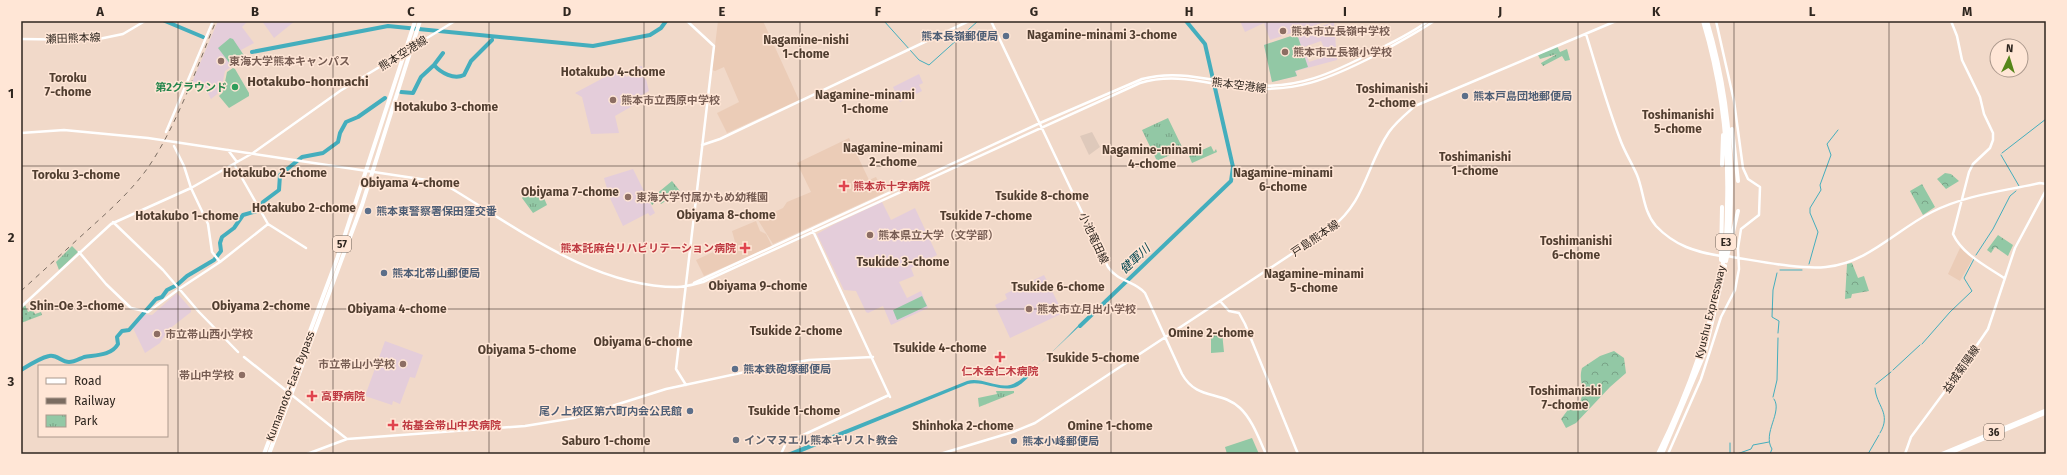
<svg xmlns="http://www.w3.org/2000/svg" width="2067" height="475" font-family="'Fira Sans','Noto Sans JP',sans-serif">
<defs>
<pattern id="grass-dots" width="8" height="8" patternUnits="userSpaceOnUse"><rect width="8" height="8" fill="#92c8a5"/><path d="M2 2h.1M6 6h.1" fill="none" stroke="#78a286" stroke-width="1.8" stroke-linecap="round"/></pattern>
<pattern id="forest-crowns" width="20" height="18" patternUnits="userSpaceOnUse"><rect width="20" height="18" fill="#92c8a5"/><path d="M2 6a3 3 0 1 1 6 0M12 15a3 3 0 1 1 6 0" fill="none" stroke="#78a286"/></pattern>
<pattern id="park-tufts" width="24" height="20" patternUnits="userSpaceOnUse"><rect width="24" height="20" fill="#92c8a5"/><path d="M3 7l-1-3M5 7V3M7 7l1-3M15 17l-1-3M17 17v-4M19 17l1-3" fill="none" stroke="#78a286"/></pattern>
</defs>
<rect width="100%" height="100%" fill="#f1d9c9"/>
<path fill="#dec9bb" d="M1092,132L1100,147L1089,155L1080,136Z"/>
<path fill="#ebccb7" d="M718,21H763L799,100L727,133L717,113L739,102L724,67L715,71L712,70Z
M849,138L869,180L876,177L884,193L773,244L758,220L783,208L787,202L811,192L797,163Z
M756,221L760,231L766,234L772,246L704,276L696,260L735,242L732,231Z
M1960,248L1973,258L1960,281L1948,274Z"/>
<path fill="#e4cdda" fill-rule="evenodd" d="M218,21H248L242,27L254,43L241,50L244,58L225,71L221,91L211,99L202,82L190,87Z
M262,21H295L274,38Z
M1240,21H1328L1270,40L1264,23L1245,32Z
M1334,22L1337,60L1296,71L1297,76L1272,82L1264,45ZM1321,41L1325,50L1331,48L1333,54L1309,62L1304,47Z
M642,66L644,79H646L649,91L642,95L644,104L634,105L615,116L619,133L591,134L582,97L575,93L622,68L626,77L632,75L630,68Z
M919,74L923,83L919,85L922,91L900,102L893,87Z
M633,169L655,213L650,216L648,213L623,226L609,196L604,178Z
M882,202L891,220L915,208L937,255L911,268L914,276L899,282L907,298L921,291L928,308L891,325L883,306L868,313L866,312L856,291L844,290L817,234L833,225Z
M1044,275L1063,313L1010,338L995,305L1007,299L1005,294Z
M177,293L191,309V312L168,330L160,343L145,353L133,328L144,314L152,315Z
M385,341L423,355L415,378L410,377L400,404L393,401L392,405L365,396Z"/>
<path fill="url(#grass-dots)" d="M25,305L28,312L33,310L35,314L41,312L42,315L21,323V309Z"/>
<path fill="url(#forest-crowns)" d="M1945,173L1951,174L1959,181L1946,189L1937,179Z
M1922,184L1935,207L1923,215L1910,191Z
M1998,235L2013,245L2008,256L1995,247L1991,253L1987,250Z
M1852,263L1858,278L1864,276L1869,291L1852,294L1851,298L1845,299L1847,264Z
M1614,351L1624,358L1626,373L1610,387L1576,423L1566,428L1561,419L1570,407L1580,402C1586,388 1578,382 1582,368L1600,356Z"/>
<path fill="url(#park-tufts)" d="M1557,46L1560,52L1567,49L1570,60L1565,61L1562,56L1543,66L1541,63L1557,54L1540,59L1538,55Z
M1168,118L1183,149L1157,161L1142,130Z
M1211,146L1214,152L1216,149L1217,152L1192,163L1189,156Z
M672,181L680,191L668,202L667,200L661,204L658,200L652,205L649,200Z
M540,189L547,205L533,213L522,198L528,191L532,195Z
M72,246L78,252L59,270L56,262Z
M1222,332L1224,352L1211,353V336Z
M996,391H1014V393L979,407L978,398L997,394Z"/>
<path fill="#92c8a5" d="M1297,34L1308,67L1295,71L1297,76L1272,82L1264,45Z
M230,38L233,39L245,57L231,65L218,48Z
M233,68L235,69L249,93V96L229,108L219,96L223,92L227,72Z
M922,296L927,306L897,320L893,310Z
M1252,438L1259,454H1227L1225,447Z"/>
<path fill="#44aebd" d="M1086,318L1087,319L1032,371V374C1027,378 1023,383 1018,386C1002,394 984,380 968,384L797,454H785L967,381C981,377 996,388 1010,385C1026,382 1072,331 1086,318Z"/>
<g fill="none" stroke-linecap="round" stroke-linejoin="round">
<path stroke="#44aebd" stroke-width="1" d="M884,21L919,60L929,65L978,21
M1185,21L1186,22
M2002,153L2046,119
M2001,155L2019,186
M1976,255L1993,229L2010,196L2016,191
M1809,264L1818,232L1810,213V208L1821,190L1820,185L1831,155L1827,144L1838,130
M1780,270H1802
M1777,273L1773,290L1772,317L1779,321L1778,333
M1922,344L1950,312L1972,291L1964,278L1974,259
M1893,370L1920,345
M1876,384L1891,372
M1875,388C1876,406 1892,413 1880,433
M1773,397L1777,380L1778,338
M1730,443V454
M1737,454L1751,449L1753,445L1769,442
M1770,454L1772,449C1762,433 1783,412 1774,399
M1868,454L1879,435"/>
<path stroke="#44aebd" stroke-width="4" d="M165,21L203,37
M252,52L388,26L593,46L650,35L661,28L666,21
M434,65L443,53
M401,92L413,93L421,77L434,65C441,73 454,80 464,75L471,61L492,40
M1080,326L1231,181L1233,167L1205,44L1186,21
M21,370C29,365 40,358 49,356C57,354 61,362 69,362C74,362 79,359 84,357C96,355 111,356 118,344L117,337L122,331L129,330L156,299L162,297L167,290L177,285L187,276L214,260L221,251L220,243L222,237L234,228L243,215L257,211L263,202L279,190L280,175L302,157L323,153L338,142L340,133L346,122L358,117L385,98"/>
<path stroke="#fff" stroke-width="2.5" d="M991,21L1108,267C1118,282 1135,281 1145,293L1182,374C1197,401 1221,390 1240,408C1252,419 1259,439 1266,454
M1951,21L1957,36L1962,60L1980,97L1984,114L1993,133V140L1990,148L1973,164L1969,172L1953,234C1962,254 1986,266 2004,278
M1586,34C1597,69 1607,105 1620,139C1624,151 1632,163 1637,175C1644,192 1643,211 1656,226C1675,246 1696,252 1721,256
M21,39L94,40L123,34L145,21
M166,132L213,21
M21,133L64,130L148,138L427,180L443,184L454,190C520,230 595,287 677,287C686,287 695,284 703,282L1140,83C1176,72 1207,84 1242,88C1297,93 1329,79 1376,55C1395,44 1415,34 1434,21
M702,145L720,139L969,21
M174,146L184,166L191,188L208,224L212,252L220,262
M228,150L237,162
M234,164L268,224L306,248
M113,222L163,270L199,312L238,352
M813,231L890,397
M79,252L106,284L131,308L148,312L179,289L220,262L268,224
M1726,256C1754,260 1799,270 1826,267C1868,263 1896,230 1932,212C1965,195 2004,191 2040,183L2046,184
M694,283L1040,123L1142,79C1178,69 1212,81 1248,85C1297,90 1333,73 1375,51C1393,42 1412,33 1428,21
M1220,301L1229,311L1239,313L1245,324L1298,454
M21,307L111,224L191,188L253,153L340,91L455,21
M244,357L347,439
M686,385L676,369L714,46L687,21
M307,454L347,439L525,426L574,418L666,389L769,367L809,360L873,357
M781,454L786,443L889,395
M940,454L1013,432L1035,423L1331,228C1366,201 1366,166 1389,132C1396,122 1406,114 1415,106L1616,21
M1668,454L1701,379L1721,317L1735,290L1739,269L1738,248L1741,229L1759,215L1760,187L1748,179L1743,168L1734,101L1716,21
M1905,454L1911,437L1951,383L1988,329L2015,248L2046,190"/>
<path stroke="#fff" stroke-width="3" d="M1941,454L2046,410
M1948,454L2046,413"/>
<path stroke="#fff" stroke-width="4" d="M1707,21C1730,98 1736,176 1727,256
M1732,129L1738,181
M1722,165L1723,135
M1721,260L1722,207
M1726,261L1738,211
M264,454L337,259L415,21
M269,454L362,205L420,21
M1658,454C1688,393 1711,330 1723,263C1726,244 1727,225 1727,206C1729,143 1721,81 1703,21
M1662,454L1705,352L1725,266"/>
<path stroke="#7a6c61" stroke-width="1" stroke-dasharray="5 5" stroke-linecap="butt" d="M21,291C44,270 67,249 90,228C110,210 131,191 147,169C177,126 196,69 216,21"/>
</g>
<path fill="none" stroke="#2f261f" stroke-width="1" stroke-opacity="0.55" d="M178,21V454M333,21V454M489,21V454M644,21V454M800,21V454M956,21V454M1111,21V454M1267,21V454M1423,21V454M1578,21V454M1734,21V454M1889,21V454M21,166H2046M21,309H2046"/>
<g fill="#8d6e63" stroke="#ffe6d6" stroke-width="1.5">
<circle cx="1283" cy="31" r="4"/>
<circle cx="1285" cy="52" r="4"/>
<circle cx="221" cy="61" r="4"/>
<circle cx="613" cy="100" r="4"/>
<circle cx="628" cy="197" r="4"/>
<circle cx="870" cy="235" r="4"/>
<circle cx="1029" cy="309" r="4"/>
<circle cx="157" cy="334" r="4"/>
<circle cx="403" cy="364" r="4"/>
<circle cx="242" cy="375" r="4"/>
</g>
<g fill="#5c6f8a" stroke="#ffe6d6" stroke-width="1.5">
<circle cx="1006" cy="36" r="4"/>
<circle cx="1465" cy="96" r="4"/>
<circle cx="368" cy="211" r="4"/>
<circle cx="384" cy="273" r="4"/>
<circle cx="735" cy="369" r="4"/>
<circle cx="690" cy="411" r="4"/>
<circle cx="1014" cy="441" r="4"/>
</g>
<circle fill="#2e9e5b" stroke="#ffe6d6" stroke-width="1.5" cx="235" cy="87" r="4"/>
<g fill="#e0444e" stroke="#ffe6d6" stroke-width="1.5">
<path d="M842 180h4v4h4v4h-4v4h-4v-4h-4v-4h4z"/>
<path d="M743 242h4v4h4v4h-4v4h-4v-4h-4v-4h4z"/>
<path d="M998 351h4v4h4v4h-4v4h-4v-4h-4v-4h4z"/>
<path d="M310 390h4v4h4v4h-4v4h-4v-4h-4v-4h4z"/>
<path d="M391 419h4v4h4v4h-4v4h-4v-4h-4v-4h4z"/>
</g>
<circle fill="#6b7280" stroke="#ffe6d6" stroke-width="1.5" cx="736" cy="440" r="4"/>
<g text-anchor="middle" stroke-width="3" stroke-linejoin="round" paint-order="stroke">
<g fill="#ffe6d6" stroke="#6d6056" stroke-width="1">
<rect x="1716" y="234" width="20" height="16" rx="3"/>
<rect x="333" y="236" width="18" height="16" rx="3"/>
<rect x="1984" y="424" width="20" height="16" rx="3"/>
</g>
<g font-size="10" font-weight="bold" fill="#2f261f">
<text x="1726" y="246">E3</text>
<text x="342" y="248">57</text>
<text x="1994" y="436">36</text>
</g>
<g font-size="11" font-weight="bold" fill="#785e54" stroke="#ffe6d6" text-anchor="start">
<text x="1291" y="35">熊本市立長嶺中学校</text>
<text x="1293" y="56">熊本市立長嶺小学校</text>
<text x="229" y="65">東海大学熊本キャンパス</text>
<text x="621" y="104">熊本市立西原中学校</text>
<text x="636" y="201">東海大学付属かもめ幼稚園</text>
<text x="878" y="239">熊本県立大学（文学部）</text>
<text x="1037" y="313">熊本市立月出小学校</text>
<text x="165" y="338">市立帯山西小学校</text>
<text x="395" y="368" text-anchor="end">市立帯山小学校</text>
<text x="234" y="379" text-anchor="end">帯山中学校</text>
</g>
<g font-size="11" font-weight="bold" fill="#4e5e75" stroke="#ffe6d6" text-anchor="start">
<text x="998" y="40" text-anchor="end">熊本長嶺郵便局</text>
<text x="1473" y="100">熊本戸島団地郵便局</text>
<text x="376" y="215">熊本東警察署保田窪交番</text>
<text x="392" y="277">熊本北帯山郵便局</text>
<text x="743" y="373">熊本鉄砲塚郵便局</text>
<text x="682" y="415" text-anchor="end">尾ノ上校区第六町内会公民館</text>
<text x="1022" y="445">熊本小峰郵便局</text>
</g>
<g font-size="11" fill="#2f261f" stroke="#ffe6d6">
<text transform="translate(73 38) rotate(-2)" y="4">瀬田熊本線</text>
<text transform="translate(403 53) rotate(-32)" y="4">熊本空港線</text>
<text transform="translate(1239 85) rotate(7)" y="4">熊本空港線</text>
<text transform="translate(1094 238) rotate(65)" y="4">小池竜田線</text>
<text transform="translate(1315 238) rotate(-34)" y="4">戸島熊本線</text>
<text transform="translate(1710 312) rotate(-76)" y="4">Kyushu Expressway</text>
<text transform="translate(1961 369) rotate(-55)" y="4">益城菊陽線</text>
<text transform="translate(290 386) rotate(-69)" y="4">Kumamoto-East Bypass</text>
</g>
<g font-size="11" font-weight="bold" fill="#27864d" stroke="#ffe6d6" text-anchor="end">
<text x="227" y="91">第2グラウンド</text>
</g>
<g font-size="11" font-weight="bold" fill="#be3a42" stroke="#ffe6d6" text-anchor="start">
<text x="853" y="190">熊本赤十字病院</text>
<text x="736" y="252" text-anchor="end">熊本託麻台リハビリテーション病院</text>
<text x="1000" y="375" text-anchor="middle">仁木会仁木病院</text>
<text x="321" y="400">高野病院</text>
<text x="402" y="429">祐基会帯山中央病院</text>
</g>
<g font-size="11" font-weight="bold" fill="#5b616d" stroke="#ffe6d6" text-anchor="start">
<text x="744" y="444">インマヌエル熊本キリスト教会</text>
</g>
<g font-size="12" font-weight="bold" fill="#513e30" stroke="#ffe6d6">
<text x="1102" y="39">Nagamine-minami 3-chome</text>
<text x="806" y="44">Nagamine-nishi<tspan x="806" dy="14">1-chome</tspan></text>
<text x="613" y="76">Hotakubo 4-chome</text>
<text x="68" y="82">Toroku<tspan x="68" dy="14">7-chome</tspan></text>
<text x="1392" y="93">Toshimanishi<tspan x="1392" dy="14">2-chome</tspan></text>
<text x="865" y="99">Nagamine-minami<tspan x="865" dy="14">1-chome</tspan></text>
<text x="446" y="111">Hotakubo 3-chome</text>
<text x="1678" y="119">Toshimanishi<tspan x="1678" dy="14">5-chome</tspan></text>
<text x="893" y="152">Nagamine-minami<tspan x="893" dy="14">2-chome</tspan></text>
<text x="1152" y="154">Nagamine-minami<tspan x="1152" dy="14">4-chome</tspan></text>
<text x="1475" y="161">Toshimanishi<tspan x="1475" dy="14">1-chome</tspan></text>
<text x="275" y="177">Hotakubo 2-chome</text>
<text x="1283" y="177">Nagamine-minami<tspan x="1283" dy="14">6-chome</tspan></text>
<text x="76" y="179">Toroku 3-chome</text>
<text x="410" y="187">Obiyama 4-chome</text>
<text x="570" y="196">Obiyama 7-chome</text>
<text x="1042" y="200">Tsukide 8-chome</text>
<text x="304" y="212">Hotakubo 2-chome</text>
<text x="726" y="219">Obiyama 8-chome</text>
<text x="187" y="220">Hotakubo 1-chome</text>
<text x="986" y="220">Tsukide 7-chome</text>
<text x="1576" y="245">Toshimanishi<tspan x="1576" dy="14">6-chome</tspan></text>
<text x="903" y="266">Tsukide 3-chome</text>
<text x="1314" y="278">Nagamine-minami<tspan x="1314" dy="14">5-chome</tspan></text>
<text x="758" y="290">Obiyama 9-chome</text>
<text x="1058" y="291">Tsukide 6-chome</text>
<text x="77" y="310">Shin-Oe 3-chome</text>
<text x="261" y="310">Obiyama 2-chome</text>
<text x="397" y="313">Obiyama 4-chome</text>
<text x="796" y="335">Tsukide 2-chome</text>
<text x="1211" y="337">Omine 2-chome</text>
<text x="643" y="346">Obiyama 6-chome</text>
<text x="940" y="352">Tsukide 4-chome</text>
<text x="527" y="354">Obiyama 5-chome</text>
<text x="1093" y="362">Tsukide 5-chome</text>
<text x="1565" y="395">Toshimanishi<tspan x="1565" dy="14">7-chome</tspan></text>
<text x="794" y="415">Tsukide 1-chome</text>
<text x="963" y="430">Shinhoka 2-chome</text>
<text x="1110" y="430">Omine 1-chome</text>
<text x="606" y="445">Saburo 1-chome</text>
</g>
<g font-size="12" font-style="italic" fill="#074851" stroke="#ffe6d6">
<text transform="translate(1135 259) rotate(-43)" y="4">健軍川</text>
</g>
<g font-size="13" font-weight="bold" fill="#513e30" stroke="#ffe6d6">
<text x="308" y="86">Hotakubo-honmachi</text>
</g>
</g>
<rect width="2067" height="475" fill="none" stroke="#ffe6d6" stroke-width="44"/>
<rect x="38" y="365" width="130" height="72" fill="#ffe6d6" stroke="#ac998d"/>
<rect x="46" y="378" width="20" height="6" fill="#ffffff" stroke="#ac998d"/>
<text x="74" y="385" font-size="12" fill="#2f261f">Road</text>
<rect x="46" y="398" width="20" height="6" fill="#7a6c61" stroke="#ac998d"/>
<text x="74" y="405" font-size="12" fill="#2f261f">Railway</text>
<rect x="46" y="415" width="20" height="12" fill="url(#park-tufts)" stroke="#ac998d"/>
<text x="74" y="425" font-size="12" fill="#2f261f">Park</text>
<g transform="translate(2009 58) rotate(4)"><circle r="19" fill="#ffe6d6" stroke="#ac998d"/>
<path d="M0-3L7 15L0 10L-7 15Z" fill="#56861a"/>
<text y="-6" font-size="11" font-weight="bold" text-anchor="middle" fill="#2f261f">N</text>
</g>
<rect x="22" y="22" width="2023" height="431" fill="none" stroke="#2f261f" stroke-width="1.5"/>
<g font-size="13" text-anchor="middle" font-weight="bold" fill="#2f261f">
<text x="100" y="16">A</text>
<text x="255" y="16">B</text>
<text x="411" y="16">C</text>
<text x="567" y="16">D</text>
<text x="722" y="16">E</text>
<text x="878" y="16">F</text>
<text x="1034" y="16">G</text>
<text x="1189" y="16">H</text>
<text x="1345" y="16">I</text>
<text x="1500" y="16">J</text>
<text x="1656" y="16">K</text>
<text x="1812" y="16">L</text>
<text x="1967" y="16">M</text>
<text x="11" y="98">1</text>
<text x="11" y="242">2</text>
<text x="11" y="386">3</text>
</g>
</svg>
